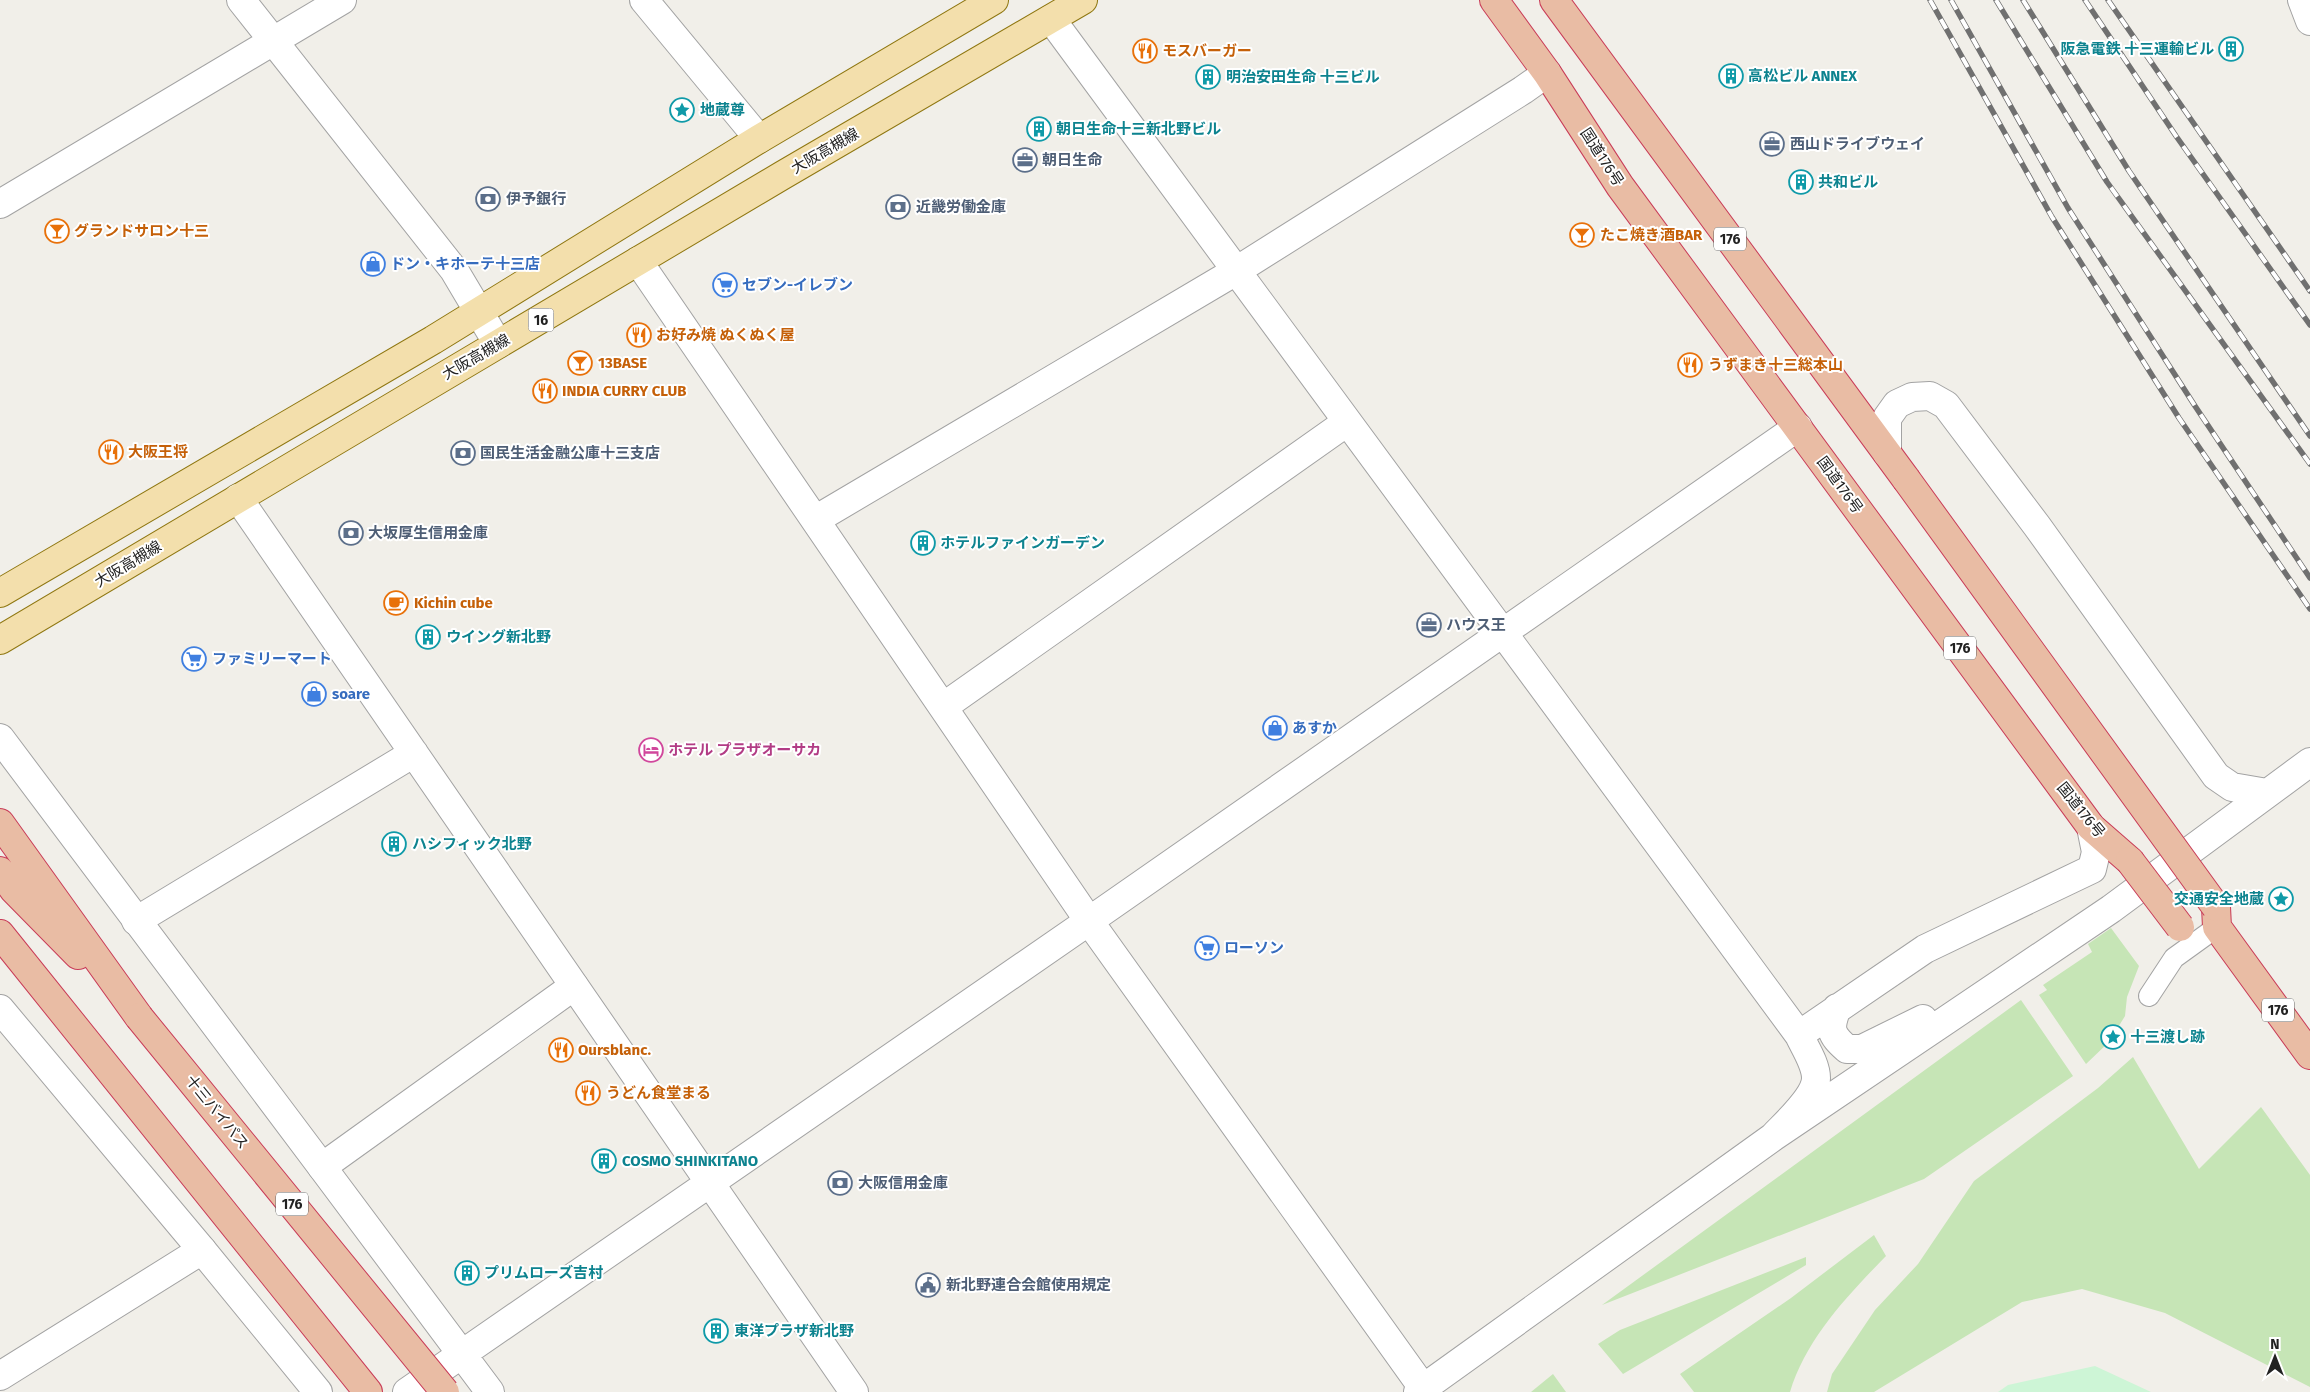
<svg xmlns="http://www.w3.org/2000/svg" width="2310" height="1392" font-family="'Fira Sans','Noto Sans JP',sans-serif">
<rect width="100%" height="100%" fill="#f1efe9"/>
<path fill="#c6e5b6" d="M2111,928L2139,966L2127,997L2125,1016L2109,1042L2086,1064L2039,995L2047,990L2043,985L2092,952L2088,944Z
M2021,1000L2073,1076L1924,1179L1602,1305Z
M2133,1057L2199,1169L2261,1107L2310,1175V1387L2165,1313L2082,1289L2022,1302L1874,1392H1827L1832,1374L1875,1310L1918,1264L1974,1181L2098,1088Z
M1874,1235L1886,1256C1847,1296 1806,1339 1790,1392H1694L1680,1374L1791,1298Z
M1806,1257V1265L1623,1374L1598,1344L1620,1330Z
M1553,1374L1566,1392H1531Z"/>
<path fill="#cdf5d6" d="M2095,1366L2151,1392H1998L2008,1385Z"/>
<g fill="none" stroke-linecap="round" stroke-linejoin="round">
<g stroke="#a3a3a3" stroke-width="22">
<path id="service" d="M2149,996L2174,958L2217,927"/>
</g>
<g stroke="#a3a3a3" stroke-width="30">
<path id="minor" d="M241,0L454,270L498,344
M644,0L759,139
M2302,0L2310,21
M1051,19L1799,1035C1805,1048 1816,1064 1816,1078C1816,1097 1785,1124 1773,1137
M0,204L342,0
M638,261L1089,921L1423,1388
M1887,453V418L1897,404L1912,397L1930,396L1946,405L2037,526L2216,776L2232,787L2267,793
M238,498L854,1392
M815,520L1236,271L1523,90L1547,73
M943,707L1347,422
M136,921L414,753
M1837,1008C1829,1029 1830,1034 1847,1049H1862L1923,1019
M0,1009L202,1250L318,1392
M1799,1035L1925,949L2092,869L2096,852L2091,827
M322,1167L490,1392
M462,1354L1089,921L1798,427
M1418,1392L1773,1137L2111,909L2310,762"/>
</g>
<g stroke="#a3a3a3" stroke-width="30">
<path id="tertiary" d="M0,738L322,1167L574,986
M0,1376L202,1250
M407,1392L462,1354"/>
</g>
<g stroke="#8f7711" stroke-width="30">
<path id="primary" d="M0,593L433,340L759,139L994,0
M0,640L783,175L1083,0"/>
</g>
<g stroke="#c93c58" stroke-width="30">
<path id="trunk" d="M1494,0L1547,73L1620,186L2091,827L2130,861
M1554,0L1906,479
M0,823L139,1017
M0,871L14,890L78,955
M2216,907L2217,927L2310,1055
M0,934L368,1392"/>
</g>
<use href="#service" stroke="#fff" stroke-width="20"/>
<use href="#minor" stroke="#fff" stroke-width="28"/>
<use href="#tertiary" stroke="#fff" stroke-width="28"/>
<use href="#primary" stroke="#f3dfac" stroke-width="28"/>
<use href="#trunk" stroke="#e9bca4" stroke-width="28"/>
<g stroke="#707070" stroke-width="5.5">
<path id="rail" d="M1930,0L2052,217L2179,418L2310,609
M1951,0L2068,208L2195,406L2310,578
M1996,0L2107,182L2310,464
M2023,0L2129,171L2310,436
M2085,0L2176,136L2310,325
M2108,0L2310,291"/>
</g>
<use href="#rail" stroke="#fff" stroke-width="4" stroke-dasharray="11" stroke-linecap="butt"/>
<g stroke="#c93c58" stroke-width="30" stroke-linecap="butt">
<path id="trunk-bridge" d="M1906,479L2216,907
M2130,861L2180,927
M139,1017L445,1392"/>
</g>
<use href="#trunk-bridge" stroke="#e9bca4" stroke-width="28"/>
</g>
<defs>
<g id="building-ring" transform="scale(1.25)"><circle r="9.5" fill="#fff" stroke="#0f9aa8" stroke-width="1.5"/><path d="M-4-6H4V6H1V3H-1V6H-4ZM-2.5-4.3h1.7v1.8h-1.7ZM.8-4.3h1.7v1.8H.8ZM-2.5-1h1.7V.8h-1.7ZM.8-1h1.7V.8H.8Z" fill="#0f9aa8"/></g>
<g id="restaurant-ring" transform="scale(1.25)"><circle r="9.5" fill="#fff" stroke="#e8710a" stroke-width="1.5"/><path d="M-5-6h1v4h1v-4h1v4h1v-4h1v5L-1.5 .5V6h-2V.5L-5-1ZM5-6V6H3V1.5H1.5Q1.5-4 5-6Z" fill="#e8710a"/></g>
<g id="sight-ring" transform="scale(1.25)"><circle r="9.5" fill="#fff" stroke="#0f9aa8" stroke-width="1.5"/><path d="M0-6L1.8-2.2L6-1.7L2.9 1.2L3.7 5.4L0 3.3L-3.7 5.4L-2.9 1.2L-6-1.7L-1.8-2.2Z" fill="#0f9aa8"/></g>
<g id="office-ring" transform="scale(1.25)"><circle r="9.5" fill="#fff" stroke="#5c6f8a" stroke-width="1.5"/><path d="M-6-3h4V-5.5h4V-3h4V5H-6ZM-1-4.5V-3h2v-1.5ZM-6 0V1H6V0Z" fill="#5c6f8a"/></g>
<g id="bank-ring" transform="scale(1.25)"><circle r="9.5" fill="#fff" stroke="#5c6f8a" stroke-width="1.5"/><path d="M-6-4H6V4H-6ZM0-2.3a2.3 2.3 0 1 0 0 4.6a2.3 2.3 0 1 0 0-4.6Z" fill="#5c6f8a"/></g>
<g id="bar-ring" transform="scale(1.25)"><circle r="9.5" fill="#fff" stroke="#e8710a" stroke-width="1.5"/><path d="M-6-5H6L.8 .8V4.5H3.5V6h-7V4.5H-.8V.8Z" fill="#e8710a"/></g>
<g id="shop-ring" transform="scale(1.25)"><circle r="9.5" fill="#fff" stroke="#3f7fe0" stroke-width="1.5"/><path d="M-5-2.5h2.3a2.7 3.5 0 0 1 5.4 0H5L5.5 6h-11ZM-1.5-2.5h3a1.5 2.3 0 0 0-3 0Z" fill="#3f7fe0"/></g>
<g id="supermarket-ring" transform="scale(1.25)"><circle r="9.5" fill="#fff" stroke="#3f7fe0" stroke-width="1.5"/><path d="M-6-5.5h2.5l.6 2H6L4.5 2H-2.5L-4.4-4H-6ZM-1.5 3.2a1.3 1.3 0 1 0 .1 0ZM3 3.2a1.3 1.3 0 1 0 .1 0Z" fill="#3f7fe0"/></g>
<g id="cafe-ring" transform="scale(1.25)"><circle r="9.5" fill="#fff" stroke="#e8710a" stroke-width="1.5"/><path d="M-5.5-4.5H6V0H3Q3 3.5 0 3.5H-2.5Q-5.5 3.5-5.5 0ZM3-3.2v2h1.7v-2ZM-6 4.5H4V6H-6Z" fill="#e8710a"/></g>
<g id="hotel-ring" transform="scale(1.25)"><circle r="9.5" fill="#fff" stroke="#d1479c" stroke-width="1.5"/><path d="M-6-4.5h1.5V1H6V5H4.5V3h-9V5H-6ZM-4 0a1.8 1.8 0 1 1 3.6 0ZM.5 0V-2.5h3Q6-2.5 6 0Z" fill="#d1479c"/></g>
<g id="civic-ring" transform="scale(1.25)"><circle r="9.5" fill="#fff" stroke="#5c6f8a" stroke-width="1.5"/><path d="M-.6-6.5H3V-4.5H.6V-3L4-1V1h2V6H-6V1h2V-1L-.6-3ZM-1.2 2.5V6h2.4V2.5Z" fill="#5c6f8a"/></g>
</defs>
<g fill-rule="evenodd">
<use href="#building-ring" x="2231" y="49"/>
<use href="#restaurant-ring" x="1145" y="51"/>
<use href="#building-ring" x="1731" y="76"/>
<use href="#building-ring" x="1208" y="77"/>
<use href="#sight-ring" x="682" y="110"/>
<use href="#building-ring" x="1039" y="129"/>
<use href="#office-ring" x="1772" y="144"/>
<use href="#office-ring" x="1025" y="160"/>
<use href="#building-ring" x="1801" y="182"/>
<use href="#bank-ring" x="488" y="199"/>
<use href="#bank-ring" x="898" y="207"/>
<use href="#bar-ring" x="57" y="231"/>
<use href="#bar-ring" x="1582" y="235"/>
<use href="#shop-ring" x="373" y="264"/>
<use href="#supermarket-ring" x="725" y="285"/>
<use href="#restaurant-ring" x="639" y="335"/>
<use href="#bar-ring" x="580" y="363"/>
<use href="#restaurant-ring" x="1690" y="365"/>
<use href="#restaurant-ring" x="545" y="391"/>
<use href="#restaurant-ring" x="111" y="452"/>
<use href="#bank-ring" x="463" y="453"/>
<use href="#bank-ring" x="351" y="533"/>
<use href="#building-ring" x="923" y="543"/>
<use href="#cafe-ring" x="396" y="603"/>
<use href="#office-ring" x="1429" y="625"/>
<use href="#building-ring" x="428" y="637"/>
<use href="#supermarket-ring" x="194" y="659"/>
<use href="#shop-ring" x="314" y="694"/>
<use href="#shop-ring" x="1275" y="728"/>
<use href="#hotel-ring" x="651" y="750"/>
<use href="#building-ring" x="394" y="844"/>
<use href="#sight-ring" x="2281" y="899"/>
<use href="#supermarket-ring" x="1207" y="948"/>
<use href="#sight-ring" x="2113" y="1037"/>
<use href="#restaurant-ring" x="561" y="1050"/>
<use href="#restaurant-ring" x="588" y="1093"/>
<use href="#building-ring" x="604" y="1161"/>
<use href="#bank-ring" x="840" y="1183"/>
<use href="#building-ring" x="467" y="1273"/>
<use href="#civic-ring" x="928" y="1285"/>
<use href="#building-ring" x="716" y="1331"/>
</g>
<g text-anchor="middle" stroke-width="4" stroke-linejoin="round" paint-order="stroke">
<g fill="#fff" stroke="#646464" stroke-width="1">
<rect x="1714" y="227.5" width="32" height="23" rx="4"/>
<rect x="528.5" y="308.5" width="25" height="23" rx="4"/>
<rect x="1944" y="636.5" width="32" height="23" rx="4"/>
<rect x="2262" y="998.5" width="32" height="23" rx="4"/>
<rect x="276" y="1192.5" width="32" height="23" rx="4"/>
</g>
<g font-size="14" font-weight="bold" fill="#222">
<text x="1730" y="244">176</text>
<text x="541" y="325">16</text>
<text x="1960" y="653">176</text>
<text x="2278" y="1015">176</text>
<text x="292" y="1209">176</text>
</g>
<g font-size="15" font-weight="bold" fill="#0d838f" stroke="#fff" text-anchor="start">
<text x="2214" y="54" text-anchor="end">阪急電鉄 十三運輸ビル</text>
<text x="1748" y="81">高松ビル ANNEX</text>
<text x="1226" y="82">明治安田生命 十三ビル</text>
<text x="700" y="115">地蔵尊</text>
<text x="1056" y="134">朝日生命十三新北野ビル</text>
<text x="1818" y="187">共和ビル</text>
<text x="940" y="548">ホテルファインガーデン</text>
<text x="446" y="642">ウイング新北野</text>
<text x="412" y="849">ハシフィック北野</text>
<text x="2264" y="904" text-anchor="end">交通安全地蔵</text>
<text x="2130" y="1042">十三渡し跡</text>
<text x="622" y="1166">COSMO SHINKITANO</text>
<text x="484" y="1278">プリムローズ吉村</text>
<text x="734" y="1336">東洋プラザ新北野</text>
</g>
<g font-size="15" font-weight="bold" fill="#c56008" stroke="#fff" text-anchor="start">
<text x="1162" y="56">モスバーガー</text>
<text x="74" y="236">グランドサロン十三</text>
<text x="1600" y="240">たこ焼き酒BAR</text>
<text x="656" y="340">お好み焼 ぬくぬく屋</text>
<text x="598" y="368">13BASE</text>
<text x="1708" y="370">うずまき十三総本山</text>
<text x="562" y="396">INDIA CURRY CLUB</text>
<text x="128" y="457">大阪王将</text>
<text x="414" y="608">Kichin cube</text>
<text x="578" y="1055">Oursblanc.</text>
<text x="606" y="1098">うどん食堂まる</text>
</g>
<g font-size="15" font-weight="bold" fill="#4e5e75" stroke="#fff" text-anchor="start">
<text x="1790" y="149">西山ドライブウェイ</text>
<text x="1042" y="165">朝日生命</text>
<text x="506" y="204">伊予銀行</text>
<text x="916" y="212">近畿労働金庫</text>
<text x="480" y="458">国民生活金融公庫十三支店</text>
<text x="368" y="538">大坂厚生信用金庫</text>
<text x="1446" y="630">ハウス王</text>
<text x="858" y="1188">大阪信用金庫</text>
<text x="946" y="1290">新北野連合会館使用規定</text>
</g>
<g font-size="15" fill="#222" stroke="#fff">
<text transform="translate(825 151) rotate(-30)" y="5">大阪高槻線</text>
<text transform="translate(1602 157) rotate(57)" y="5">国道176号</text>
<text transform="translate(476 357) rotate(-30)" y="5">大阪高槻線</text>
<text transform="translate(1840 485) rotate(54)" y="5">国道176号</text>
<text transform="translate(128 564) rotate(-31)" y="5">大阪高槻線</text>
<text transform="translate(2081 810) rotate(51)" y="5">国道176号</text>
<text transform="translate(217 1112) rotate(51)" y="5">十三バイパス</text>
</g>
<g font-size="15" font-weight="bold" fill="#366cbe" stroke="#fff" text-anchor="start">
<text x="390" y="269">ドン・キホーテ十三店</text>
<text x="742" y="290">セブン-イレブン</text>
<text x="212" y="664">ファミリーマート</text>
<text x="332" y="699">soare</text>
<text x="1292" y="733">あすか</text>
<text x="1224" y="953">ローソン</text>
</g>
<g font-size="15" font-weight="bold" fill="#b23c85" stroke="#fff" text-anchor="start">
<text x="668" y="755">ホテル プラザオーサカ</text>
</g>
</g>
<g transform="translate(2275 1357)" stroke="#ffffff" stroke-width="4" paint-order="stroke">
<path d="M0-4L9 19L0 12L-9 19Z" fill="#222222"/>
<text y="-8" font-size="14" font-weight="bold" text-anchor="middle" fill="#222222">N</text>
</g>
</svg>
